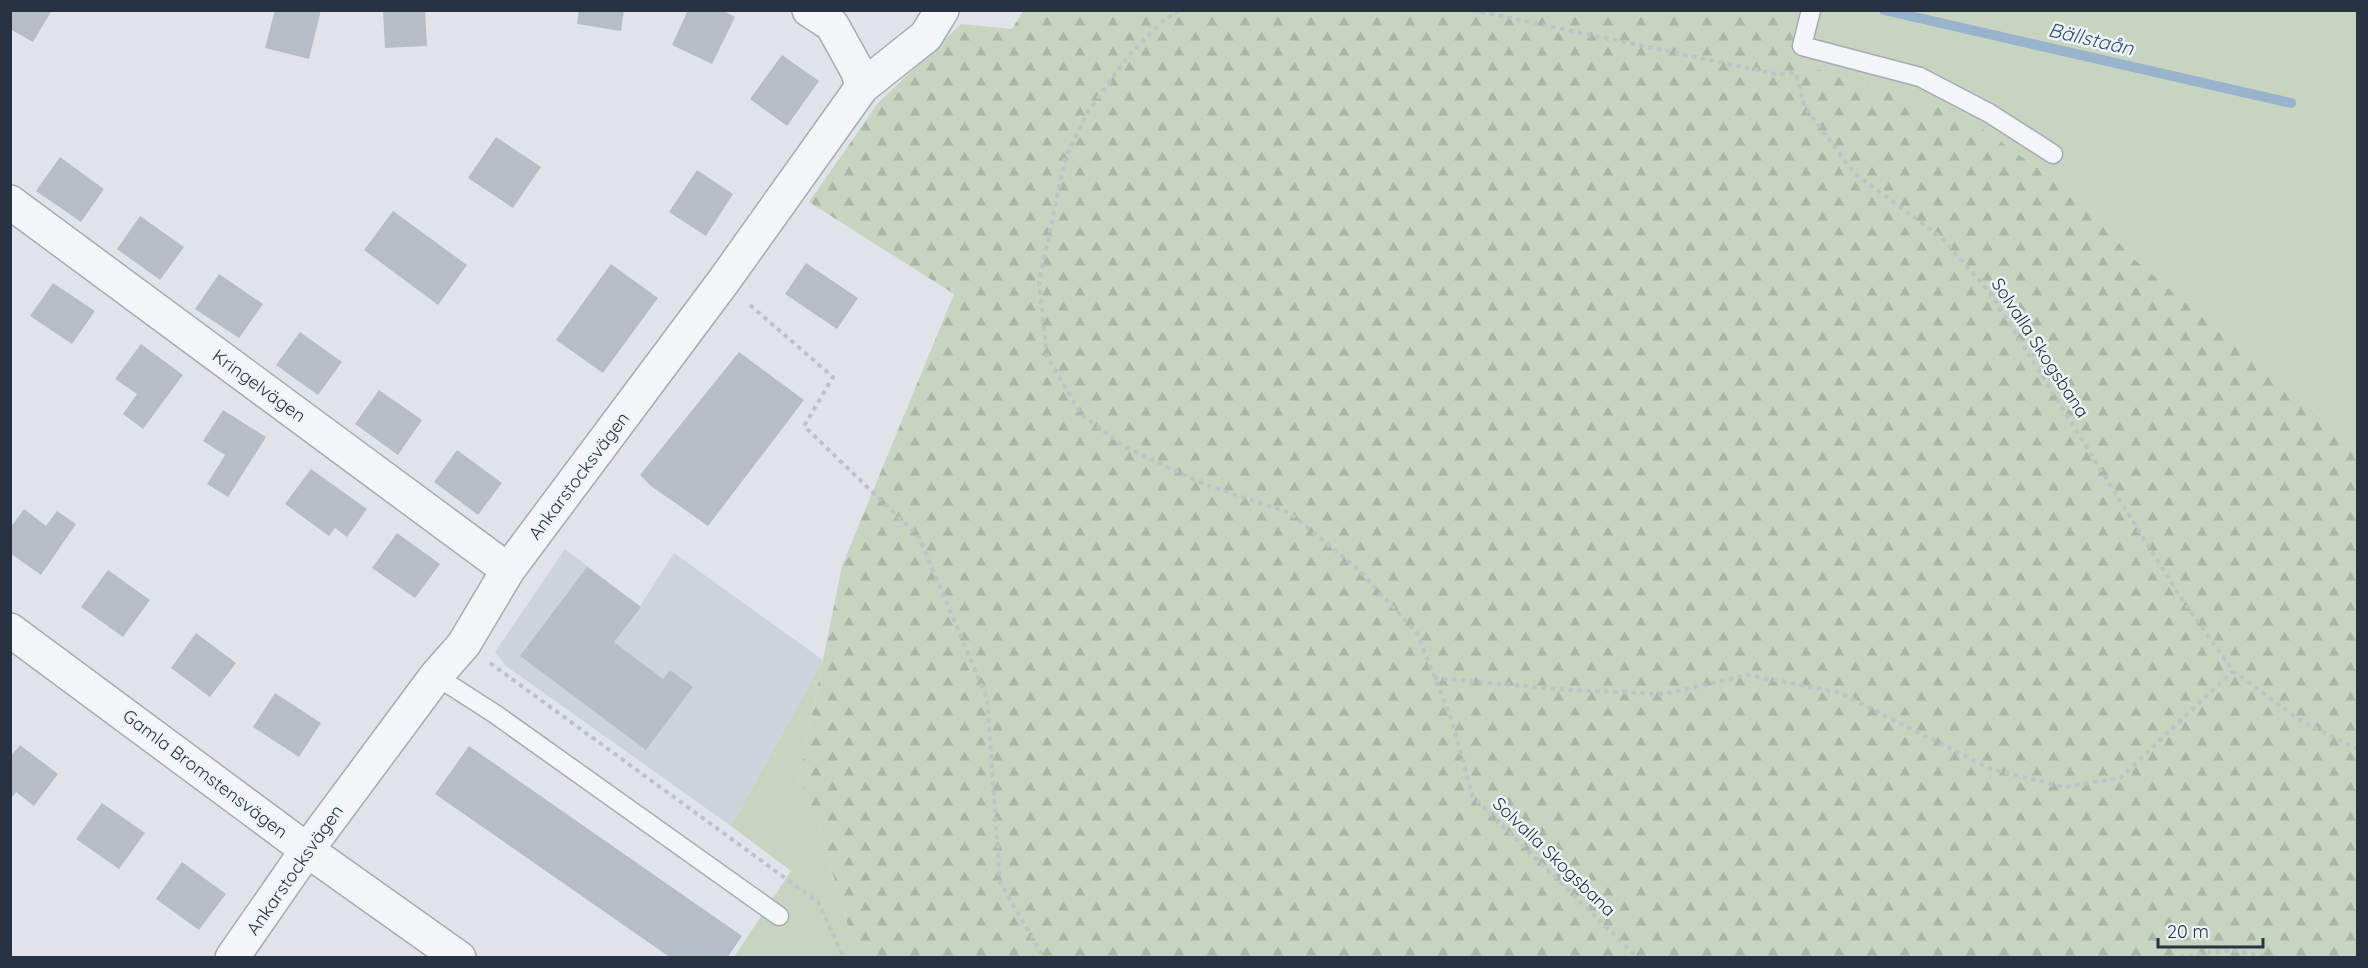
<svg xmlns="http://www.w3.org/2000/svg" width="2368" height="968" font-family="Quicksand,sans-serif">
<defs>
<pattern id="forest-firs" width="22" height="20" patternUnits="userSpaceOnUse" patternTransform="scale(1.5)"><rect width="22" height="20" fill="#c6d4c0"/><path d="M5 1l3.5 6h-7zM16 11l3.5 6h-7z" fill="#aab6a6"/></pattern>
</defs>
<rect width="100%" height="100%" fill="#e0e4ea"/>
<path fill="#cdd3dc" d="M565,549L640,606L674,553L823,660L731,826L506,666L495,652Z"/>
<path fill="#c6d4c0" d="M1804,11H2357V447L2134,259L2075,195L1965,116L1790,61Z
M823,660L799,779L820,829L855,950L861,957H734L791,871L731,826Z"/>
<path fill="url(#forest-firs)" d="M1023,11H1804L1791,61L1965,116L2075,195L2134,259L2357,447V957H861L855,950L820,829L799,779L842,566L954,294L809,202L878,103L961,24L1012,29Z"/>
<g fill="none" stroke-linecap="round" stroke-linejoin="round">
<path stroke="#98b3cc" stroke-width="10" d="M1884,10L2291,103"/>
</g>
<path fill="#b6bdc7" d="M10,10H52L33,42L10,29Z
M275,10H321L309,59L265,48Z
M383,10H425L427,46L385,48Z
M579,10H624L621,31L577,24Z
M688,10H722L735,17L712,64L672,45Z
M782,55L819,81L787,126L750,99Z
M496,137L541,167L513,208L468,178Z
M60,157L104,189L81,222L36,191Z
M697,170L733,194L706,236L669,212Z
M393,211L467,265L438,305L364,250Z
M140,216L184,247L160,280L117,249Z
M806,263L858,298L837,329L785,294Z
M611,264L658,298L603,373L556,340Z
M219,274L263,304L239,338L195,309Z
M53,283L95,311L72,344L30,316Z
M300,332L342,362L318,395L276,365Z
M141,344L183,375L143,429L123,414L137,394L115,379Z
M739,352L804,400L708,526L651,486L640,475Z
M379,390L422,420L398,455L355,424Z
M223,410L266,437L228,497L207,484L225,455L203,441Z
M457,450L502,483L478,515L434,482Z
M311,469L367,509L347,537L335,528L329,536L285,504Z
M24,509L46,526L57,511L76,524L41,575L10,553V528Z
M397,533L440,564L415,598L372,568Z
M587,567L641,607L614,642L663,679L670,670L693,687L646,750L520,656Z
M108,570L150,600L123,637L81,607Z
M196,633L236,663L210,697L171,668Z
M275,693L321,723L299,757L253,727Z
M20,745L58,774L34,806L16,792L10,800V757Z
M469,746L742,936L727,958H671L435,794Z
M102,803L145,833L119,869L76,839Z
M182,862L226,894L199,930L156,899Z"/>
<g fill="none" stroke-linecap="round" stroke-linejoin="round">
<g stroke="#a5abb4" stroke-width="21">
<path id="lane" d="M1811,10L1802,46L1920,77L1989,113L2053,154
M436,676L495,714L779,916"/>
</g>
<g stroke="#a5abb4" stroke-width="36">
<path id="street" d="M809,10L832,25L858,72L862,87
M10,202L508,570
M10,630L307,850L459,958
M232,958L307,850L436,676L464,644L508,570L723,282L862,87L926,36L942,10"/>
</g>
<path stroke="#bec2c9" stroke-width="4" stroke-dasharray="4.5 4.5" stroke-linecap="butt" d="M1179,10L1163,21L1129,55L1087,113L1065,159L1039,283L1047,356L1081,414L1125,447L1206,485L1290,513L1360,571L1417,633L1452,721L1473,797L1638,958
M1472,10L1776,74L1796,73L1804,106L1854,173L1940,236L1989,291L2179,595L2233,671L2301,721L2358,749
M750,305L833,377L804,426L919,537L987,698L1000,882L1044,958
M490,663L818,902L844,958
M1434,678L1569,690L1664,694L1747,675L1838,692L1991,769L2064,787L2120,778L2233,671
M2171,958L2232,950L2272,958"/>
<use href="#lane" stroke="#f3f5f8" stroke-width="18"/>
<use href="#street" stroke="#f3f5f8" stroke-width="33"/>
</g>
<g text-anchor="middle" stroke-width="5" stroke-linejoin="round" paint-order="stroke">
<g font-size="18" fill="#273242" stroke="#eff3f7">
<text transform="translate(2040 348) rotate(57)" y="6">Solvalla Skogsbana</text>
<text transform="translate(259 386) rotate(36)" y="6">Kringelvägen</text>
<text transform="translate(579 476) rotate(-53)" y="6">Ankarstocksvägen</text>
<text transform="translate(205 774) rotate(37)" y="6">Gamla Bromstensvägen</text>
<text transform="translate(1554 857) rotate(44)" y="6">Solvalla Skogsbana</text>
<text transform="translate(295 870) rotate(-55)" y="6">Ankarstocksvägen</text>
</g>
<g font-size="20" font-style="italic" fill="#2f5279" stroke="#eff3f7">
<text transform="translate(2091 39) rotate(13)" y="7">Bällstaån</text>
</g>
</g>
<rect width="2368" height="968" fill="none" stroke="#273242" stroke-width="24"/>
<path d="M2158 938v9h105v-9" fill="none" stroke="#273242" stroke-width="3"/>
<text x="2167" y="938" font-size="18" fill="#273242" stroke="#eff3f7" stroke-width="4.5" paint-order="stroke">20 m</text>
</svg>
